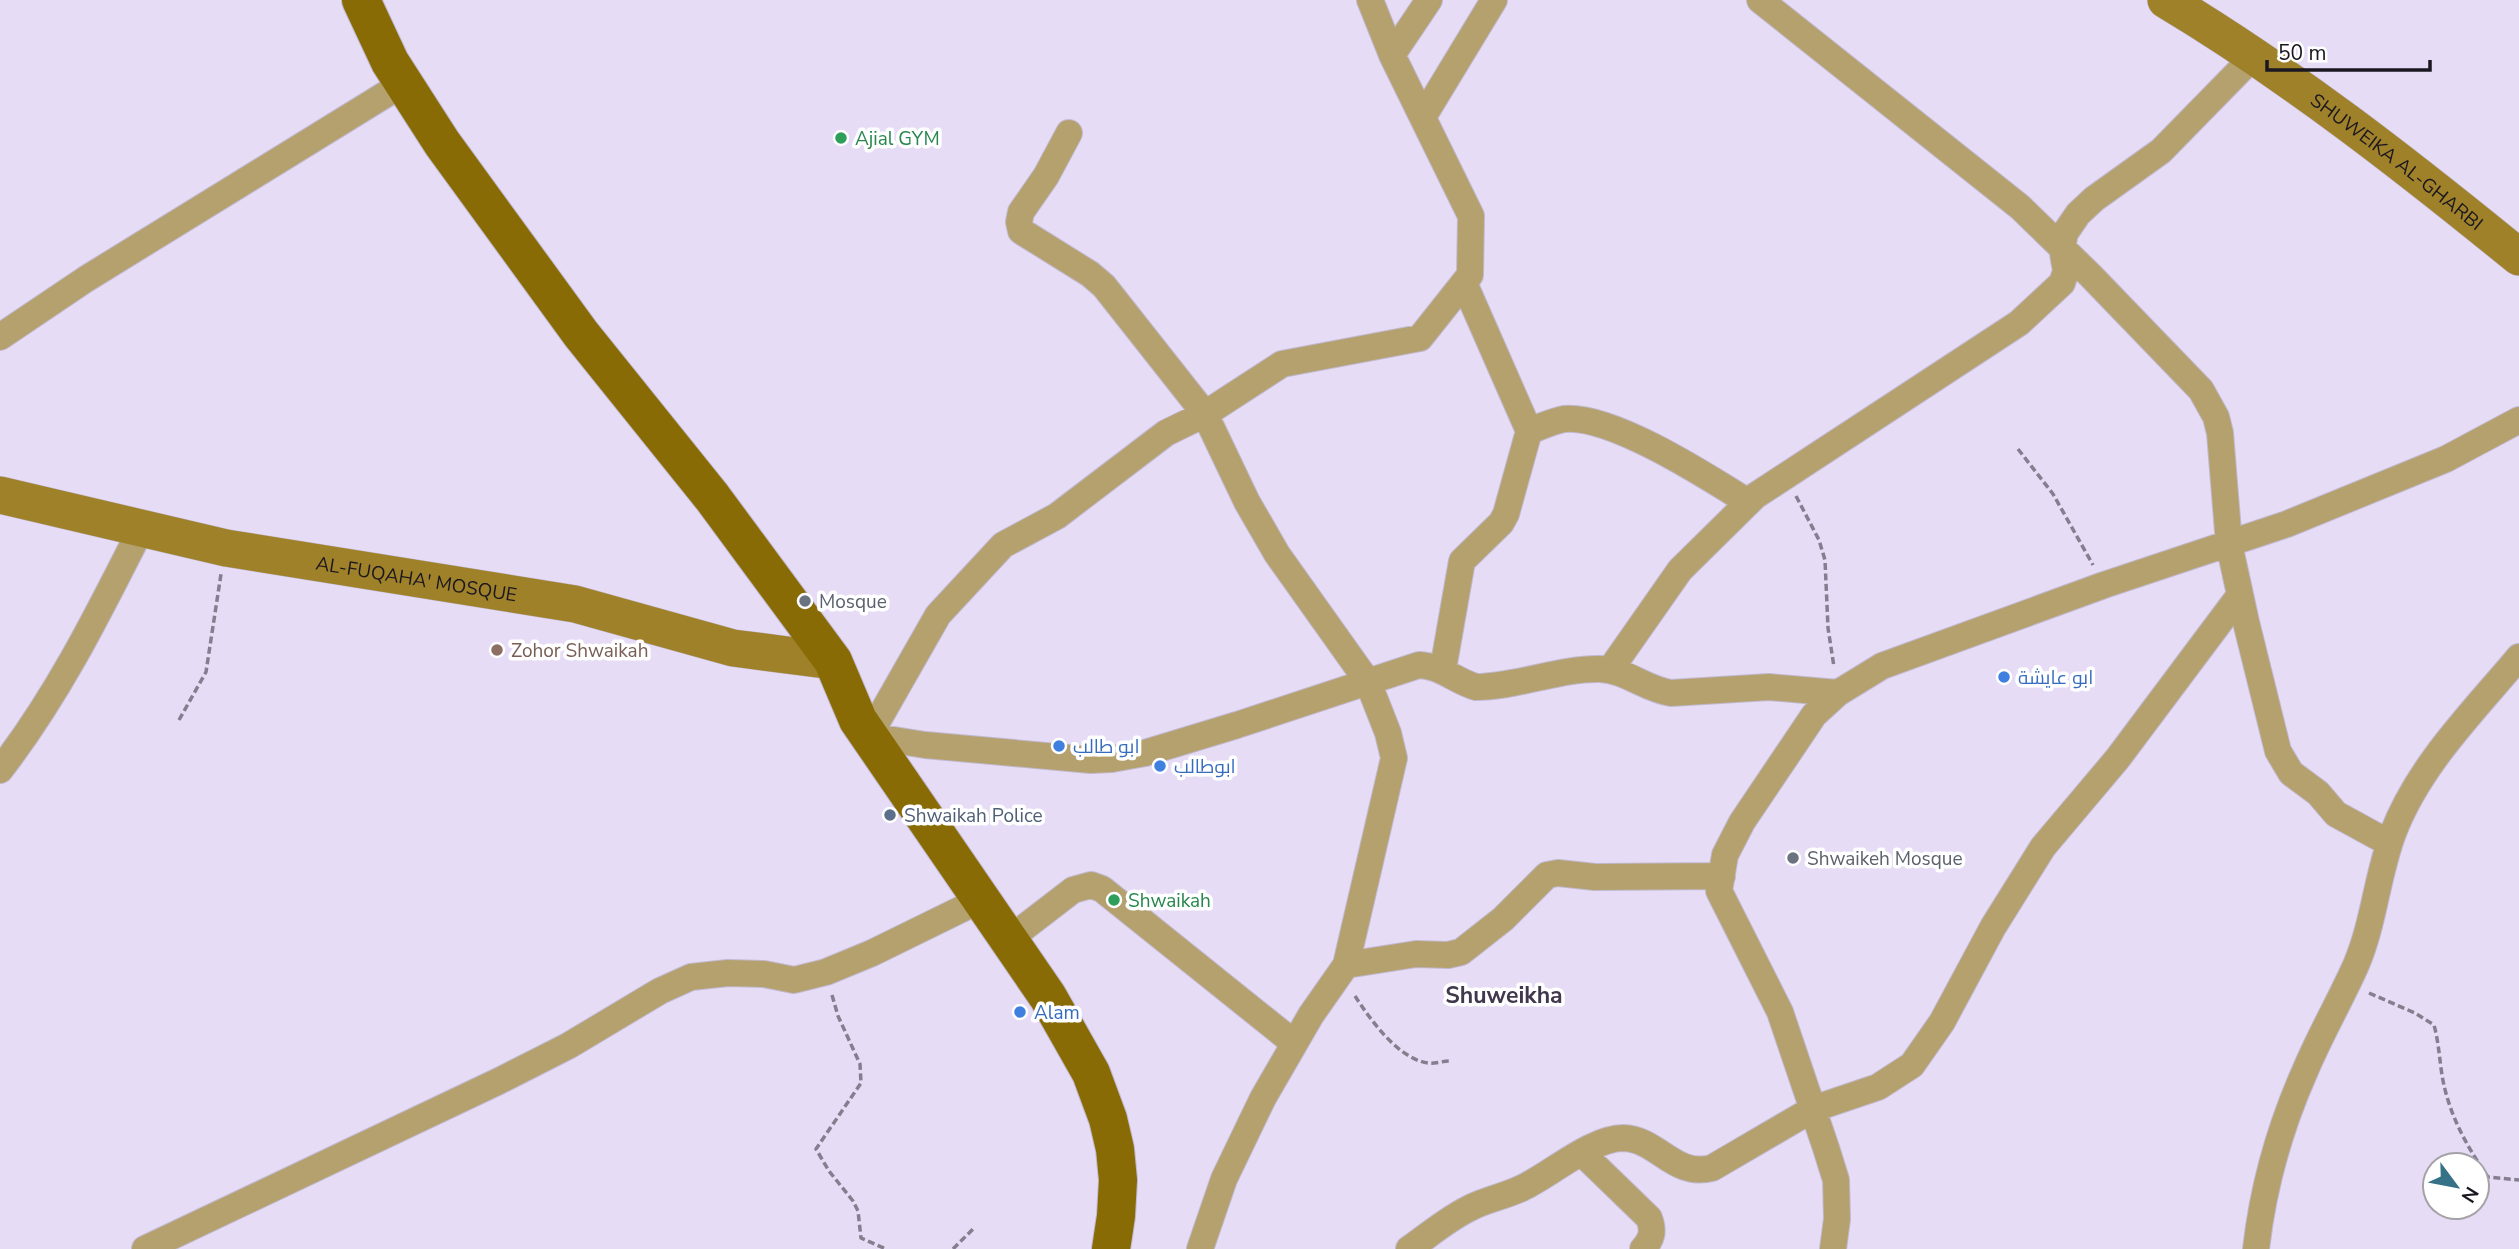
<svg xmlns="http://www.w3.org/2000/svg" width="2519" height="1249" font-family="'Nunito Sans',Cairo,sans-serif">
<rect width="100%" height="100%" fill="#e6dcf5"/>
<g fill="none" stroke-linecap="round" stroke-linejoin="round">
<g stroke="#c1b9cf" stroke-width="28">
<path id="street" d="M1370,0L1392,55L1471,216L1470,275L1420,338L1282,364L1205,414L1166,433L1057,516L1003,545L938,615L869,736L925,745L1091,760L1112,759L1145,753L1237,725L1419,665C1442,666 1455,681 1476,687C1516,687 1561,668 1600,669C1626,670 1645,689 1671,693L1769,687L1838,693
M1760,0L2020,207L2090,275L2201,390L2216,417L2220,433L2229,544L2246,622L2278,751L2291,773L2318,793L2336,814L2389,843
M1392,55L1429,0
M1423,117L1494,0
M1069,133L1046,176L1021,212L1019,222L1021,231L1090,274L1104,286L1205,414L1247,502L1277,554L1368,682L1388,733L1394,758L1346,965L1311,1015L1263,1098L1224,1179L1200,1249
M1464,283L1529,431
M0,337L86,279L404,83
M1443,669L1462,561L1501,523L1506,514L1529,431C1540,427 1553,421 1564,419C1611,414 1708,477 1748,502
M1610,670L1680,570L1755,496L2019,323L2062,283L2066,271L2062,248L2065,233L2078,214L2094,199L2161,151L2254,56
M0,770C58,695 98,614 141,529
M1008,940L1073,890L1091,885L1102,889L1294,1043
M1346,965L1416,954L1448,955L1461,952L1503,919L1547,875L1558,873L1595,877L1722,876
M1582,1153L1649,1218C1654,1231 1652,1239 1643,1249
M145,1249L499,1081L568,1046L660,991L691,977L728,973L764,974L794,980L826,972L872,953L980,900
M1409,1249C1429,1235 1450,1217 1472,1207C1488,1199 1506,1196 1522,1188C1550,1175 1592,1138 1623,1138C1658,1139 1674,1178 1712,1168L1813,1109L1878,1087L1912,1065L1942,1022L1993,927L2043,847L2118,758L2240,595
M1833,1249L1837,1219L1836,1180L1826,1148L1780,1012L1719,891L1725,855L1742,822L1814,715L1838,693L1882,666L2104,585L2287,524L2446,459L2519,420
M2256,1249C2263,1188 2280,1127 2305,1071C2320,1035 2340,1001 2356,965C2374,923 2377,876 2393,833C2419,765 2473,712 2519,657"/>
</g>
<g stroke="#c1b9cf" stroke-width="38">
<g id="secondary">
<path id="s1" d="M2166,0C2291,75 2406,165 2519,257"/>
<path id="s2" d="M0,495L226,548L575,604L733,648L833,661"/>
</g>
</g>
<g stroke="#c1b9cf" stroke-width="40">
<path id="primary" d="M361,0L390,62L442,143L581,334L712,497L833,661L858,720L1048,997L1091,1073L1108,1119L1115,1149L1118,1180L1116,1216L1111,1249"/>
</g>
<path stroke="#857e8f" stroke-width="3.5" stroke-dasharray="7 3.5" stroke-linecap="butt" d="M2018,449L2053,494L2093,565
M1796,496L1819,540L1825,560L1828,628L1834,667
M179,720L206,672L221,574
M2369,993L2415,1013L2434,1025C2438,1040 2439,1053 2441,1068C2446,1109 2465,1144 2488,1177L2519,1180
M832,995L838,1016L860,1064L861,1083L816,1149L829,1171L853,1201L858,1211L861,1238L886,1249
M1355,996C1370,1019 1398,1059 1428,1063C1435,1064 1443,1061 1450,1061
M953,1249L973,1229"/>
<use href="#street" stroke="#b5a16e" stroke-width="26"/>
<use href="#secondary" stroke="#9f8129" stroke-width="37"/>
<use href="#primary" stroke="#886b04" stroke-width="38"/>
</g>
<g fill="#2e9e5b" stroke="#fff" stroke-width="2.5">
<circle cx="841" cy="138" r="7"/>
<circle cx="1114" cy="900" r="7"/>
</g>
<g fill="#6b7280" stroke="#fff" stroke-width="2.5">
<circle cx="805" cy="601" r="7"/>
<circle cx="1793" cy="858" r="7"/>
</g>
<circle fill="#8d6e63" stroke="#fff" stroke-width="2.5" cx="497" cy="650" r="7"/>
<g fill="#3f7fe0" stroke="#fff" stroke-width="2.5">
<circle cx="2004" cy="677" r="7"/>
<circle cx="1059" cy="746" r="7"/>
<circle cx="1160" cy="766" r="7"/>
<circle cx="1020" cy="1012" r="7"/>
</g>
<circle fill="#5c6f8a" stroke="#fff" stroke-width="2.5" cx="890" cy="815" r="7"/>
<g text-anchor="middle" stroke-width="7" stroke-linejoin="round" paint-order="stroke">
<g font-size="19" fill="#27864d" stroke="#fff" text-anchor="start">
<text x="855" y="145">Ajial GYM</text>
<text x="1128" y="907">Shwaikah</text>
</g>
<g font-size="19" fill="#1b1720" stroke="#fff">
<text dy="7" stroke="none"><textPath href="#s1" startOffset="282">SHUWEIKA AL-GHARBI</textPath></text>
<text dy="7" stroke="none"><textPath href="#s2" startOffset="425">AL-FUQAHA' MOSQUE</textPath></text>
</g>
<g font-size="19" fill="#5b616d" stroke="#fff" text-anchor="start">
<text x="819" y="608">Mosque</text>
<text x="1807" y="865">Shwaikeh Mosque</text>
</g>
<g font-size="19" fill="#785e54" stroke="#fff" text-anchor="start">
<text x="511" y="657">Zohor Shwaikah</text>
</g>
<g font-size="19" fill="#366cbe" stroke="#fff" text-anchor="start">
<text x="2018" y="684">ابو عايشة</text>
<text x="1073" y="753">ابو طالب</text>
<text x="1174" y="773">ابوطالب</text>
<text x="1034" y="1019">Alam</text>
</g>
<g font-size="19" fill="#4e5e75" stroke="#fff" text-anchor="start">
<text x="904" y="822">Shwaikah Police</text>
</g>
<g font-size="23" font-weight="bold" fill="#40384c" stroke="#fff">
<text x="1504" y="1003">Shuweikha</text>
</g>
</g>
<g transform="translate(2456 1186) rotate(122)"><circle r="33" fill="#ffffff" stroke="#a4a2a6" stroke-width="2"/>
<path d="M0-5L12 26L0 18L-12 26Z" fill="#357288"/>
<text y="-10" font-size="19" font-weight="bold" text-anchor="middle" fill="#1b1720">N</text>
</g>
<path d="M2267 60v10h163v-10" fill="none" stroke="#1b1720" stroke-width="3.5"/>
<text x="2278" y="60" font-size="21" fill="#1b1720" stroke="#ffffff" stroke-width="5" paint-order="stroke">50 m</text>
</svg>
